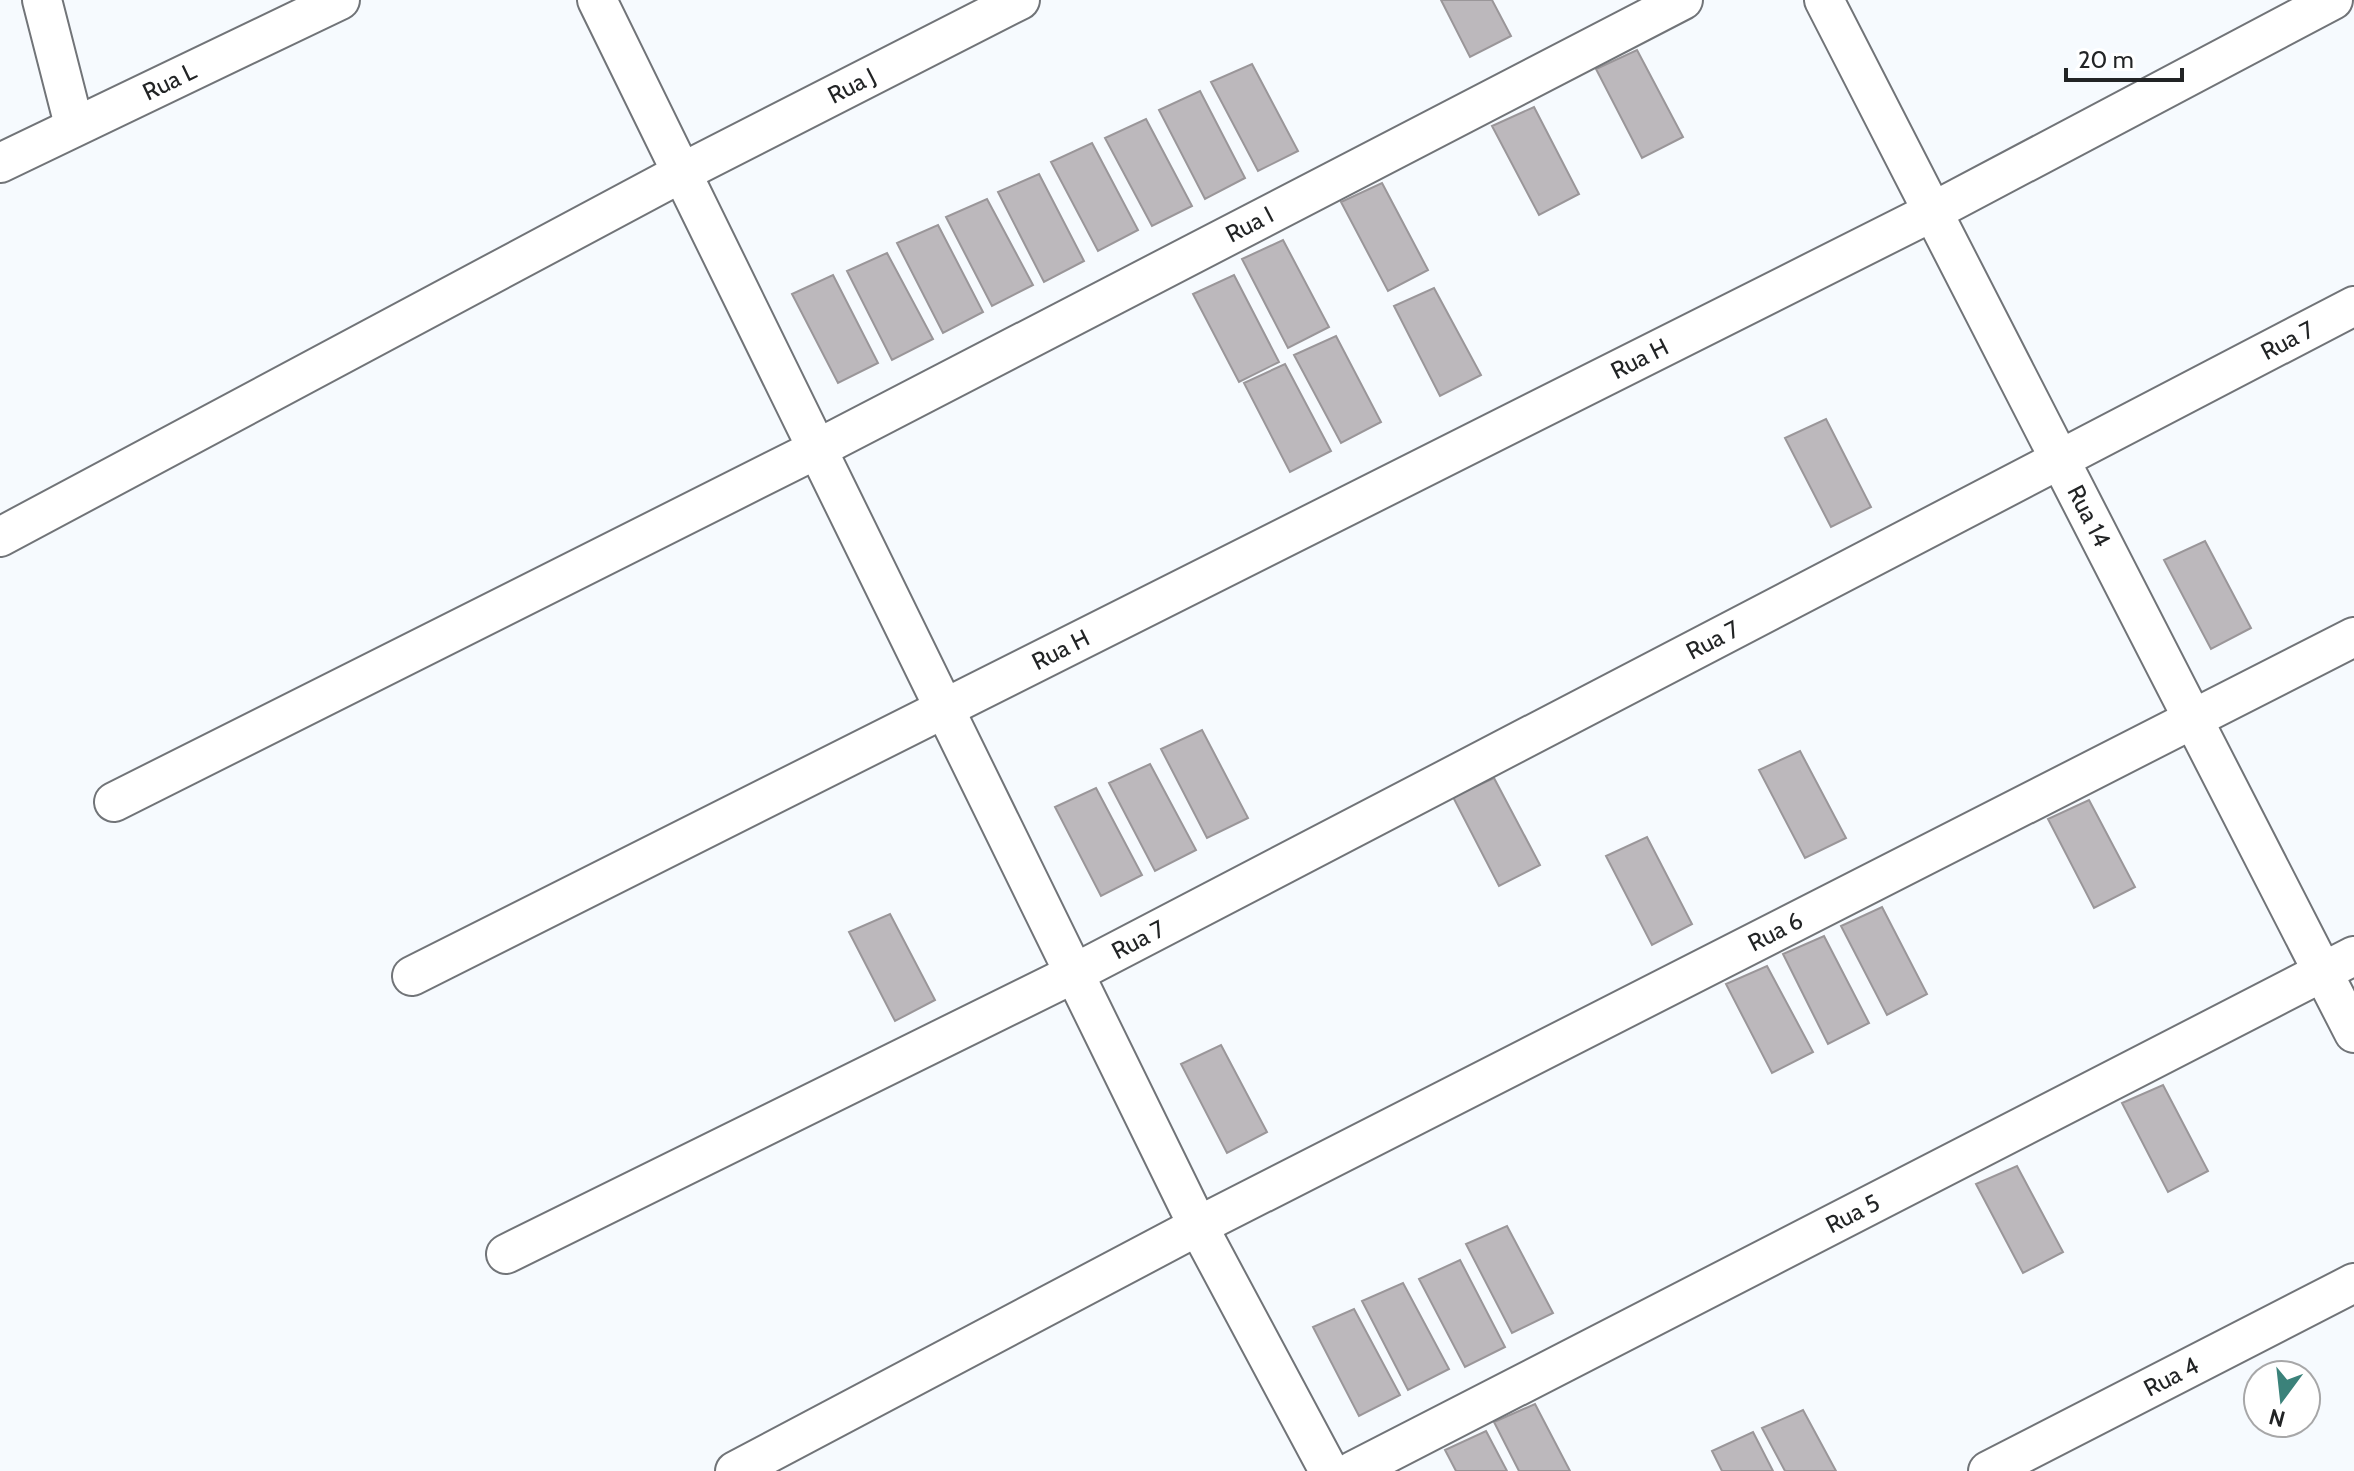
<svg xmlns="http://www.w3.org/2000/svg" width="2354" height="1471" font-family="Cabin,sans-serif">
<rect width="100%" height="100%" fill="#f6fafe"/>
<path fill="#bcb8bc" stroke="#9a9699" stroke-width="2" d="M1441,0H1492L1511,36L1470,57Z
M1637,50L1683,137L1642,158L1596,69Z
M1252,64L1298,151L1258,171L1211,82Z
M1200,91L1245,178L1205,199L1159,110Z
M1534,107L1579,194L1539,215L1492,126Z
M1146,119L1192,206L1152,226L1105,138Z
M1092,143L1138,230L1098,251L1051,162Z
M1039,174L1084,261L1044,282L998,192Z
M1382,183L1428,270L1388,291L1341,202Z
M987,199L1033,285L992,306L946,217Z
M938,225L983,312L943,333L897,243Z
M1283,240L1329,327L1288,348L1242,259Z
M887,253L933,339L892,360L847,271Z
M833,275L878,363L838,383L792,294Z
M1234,275L1279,362L1239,382L1193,294Z
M1434,288L1481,375L1440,396L1394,306Z
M1336,336L1381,422L1341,443L1294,355Z
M1285,364L1331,451L1290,472L1244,383Z
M1826,419L1871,507L1831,527L1785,438Z
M2205,541L2251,628L2211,649L2164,560Z
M1202,730L1248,818L1207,838L1161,749Z
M1800,751L1846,838L1805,858L1759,770Z
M1150,764L1196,850L1155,871L1109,783Z
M1494,778L1540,865L1499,886L1453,797Z
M1096,788L1142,875L1101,896L1055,807Z
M2089,800L2135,887L2094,908L2048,819Z
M1647,837L1692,924L1652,945L1606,856Z
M1882,907L1927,994L1887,1015L1841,926Z
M890,914L935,1000L895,1021L849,932Z
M1824,936L1869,1023L1828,1044L1783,954Z
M1767,966L1813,1052L1772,1073L1726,984Z
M1221,1045L1267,1132L1227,1153L1181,1064Z
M2163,1085L2208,1171L2168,1192L2122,1103Z
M2017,1166L2063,1252L2023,1273L1976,1184Z
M1507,1226L1553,1313L1512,1333L1466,1244Z
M1460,1260L1505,1347L1465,1367L1419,1279Z
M1403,1283L1449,1369L1408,1390L1362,1301Z
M1354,1309L1400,1395L1359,1416L1313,1327Z
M1535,1404L1570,1471H1519L1494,1422Z
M1803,1410L1836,1471H1785L1762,1428Z
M1486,1431L1507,1471H1456L1445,1450Z
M1753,1432L1773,1471H1722L1712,1451Z"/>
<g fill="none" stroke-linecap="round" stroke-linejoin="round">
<g stroke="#717478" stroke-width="42">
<g id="street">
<path d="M42,0L74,125"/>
<path d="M597,0L1198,1226L1329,1471"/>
<path id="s1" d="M1824,0L2354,1033"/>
<path id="s2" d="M0,163L340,0"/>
<path id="s3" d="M0,537L683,172L1020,0"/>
<path id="s4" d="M114,802L815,450L1683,0"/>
<path id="s5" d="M412,976L1934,211L2333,0"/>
<path id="s6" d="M506,1254L1073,974L2354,306"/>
<path id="s7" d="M735,1471L1198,1226L2354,637"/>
<path id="s8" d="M1353,1471L2354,956"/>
<path id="s9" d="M1988,1471L2354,1283"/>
</g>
</g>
<use href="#street" stroke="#fff" stroke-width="38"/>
</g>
<g text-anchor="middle" stroke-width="6" stroke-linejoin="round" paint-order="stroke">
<g font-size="24" fill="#222425" stroke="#fff">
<text dy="8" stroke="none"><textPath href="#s2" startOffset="188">Rua L</textPath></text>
<text dy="8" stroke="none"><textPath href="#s3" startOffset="964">Rua J</textPath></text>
<text dy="8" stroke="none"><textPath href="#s4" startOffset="1274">Rua I</textPath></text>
<text dy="8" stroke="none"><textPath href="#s6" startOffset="2002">Rua 7</textPath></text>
<text dy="8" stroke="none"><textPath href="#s5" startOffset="1374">Rua H</textPath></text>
<text dy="8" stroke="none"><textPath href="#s1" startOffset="580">Rua 14</textPath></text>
<text dy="8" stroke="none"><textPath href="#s6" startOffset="1354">Rua 7</textPath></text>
<text dy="8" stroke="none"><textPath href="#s5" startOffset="726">Rua H</textPath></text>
<text dy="8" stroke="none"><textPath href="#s7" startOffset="1172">Rua 6</textPath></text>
<text dy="8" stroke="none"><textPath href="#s6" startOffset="706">Rua 7</textPath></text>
<text dy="8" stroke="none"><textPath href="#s8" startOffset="562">Rua 5</textPath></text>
<text dy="8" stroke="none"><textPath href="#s9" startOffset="206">Rua 4</textPath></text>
</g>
</g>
<g transform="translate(2282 1399) rotate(195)"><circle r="38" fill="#ffffff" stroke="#a7a7a8" stroke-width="2"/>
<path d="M0-6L14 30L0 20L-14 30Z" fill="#3b827a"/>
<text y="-12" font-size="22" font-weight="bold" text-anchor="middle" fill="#222425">N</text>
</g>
<path d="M2066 68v12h116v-12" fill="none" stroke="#222425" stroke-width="4"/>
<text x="2078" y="68" font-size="24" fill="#222425" stroke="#ffffff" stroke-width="6" paint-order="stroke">20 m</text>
</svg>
